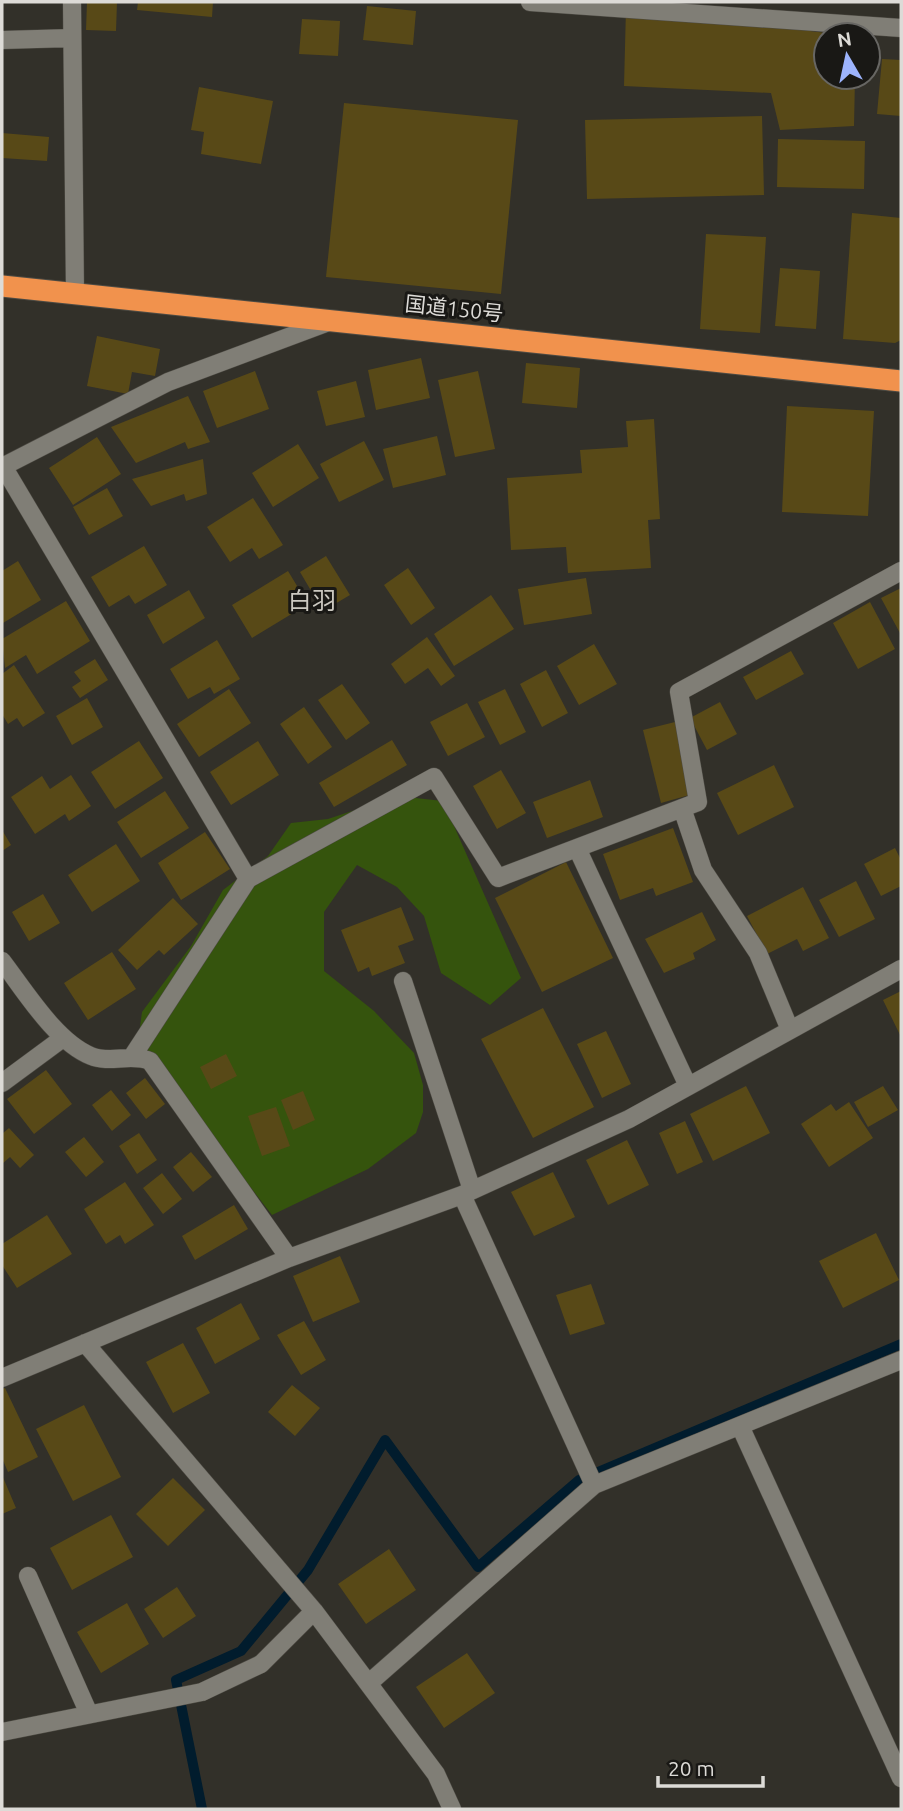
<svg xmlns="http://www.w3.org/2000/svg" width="903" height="1811" font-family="Ubuntu,'Noto Sans JP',sans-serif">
<rect width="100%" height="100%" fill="#323029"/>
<path fill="#35540d" d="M397,796L443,801L521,978L490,1005L441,973L424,916L397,887L357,865L324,912V971L374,1011L414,1053L423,1085V1112L416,1133L368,1169L272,1215L138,1042L142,1012L191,946L223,890L268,856L291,823L328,819Z"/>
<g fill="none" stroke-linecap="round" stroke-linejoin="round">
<path stroke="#011c2d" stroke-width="10" d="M202,1809L176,1680L241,1651L308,1570L385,1440L478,1567L579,1480L901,1344"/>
</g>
<path fill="#584917" d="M87,2H117L116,31L86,30Z
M138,2H213L212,17L137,10Z
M367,6L416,11L413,45L363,40Z
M626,8L826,33V77H855L854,126L780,130L771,93L624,86Z
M302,19L340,21L338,56L299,54Z
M882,59L901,60V116L877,114Z
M199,87L273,101L261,164L201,154L204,132L191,130Z
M344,103L518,120L501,294L326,277Z
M762,116L764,195L587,199L585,120Z
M2,133L49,137L47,161L2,158Z
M778,139L865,141L864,189L777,187Z
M852,213L901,218V340L895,343L843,339Z
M706,234L766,237L760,333L700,329Z
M780,268L820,271L816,329L775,326Z
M97,336L160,349L155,376L132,372L128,394L87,386Z
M421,358L430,398L376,410L368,370Z
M526,363L580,368L577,408L522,403Z
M255,371L269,409L217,428L203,391Z
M478,371L495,449L455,457L438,380Z
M356,381L365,417L326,426L317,391Z
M188,396L210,442L188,449L185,442L136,463L111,427Z
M787,406L874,411L868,516L782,512Z
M654,419L660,519L648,520L651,568L568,573L566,547L511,550L507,478L582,473L580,450L628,447L626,421Z
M437,436L446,475L393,488L383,449Z
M97,437L121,474L73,505L49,468Z
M364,441L384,480L339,502L320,464Z
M298,444L319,478L273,507L252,473Z
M203,459L207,494L186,501L184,494L151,506L132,479Z
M107,488L123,516L89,535L73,507Z
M253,498L283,545L259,559L252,548L230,562L207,527Z
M144,546L167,585L135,604L129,595L109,607L91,577Z
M326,556L350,595L323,611L300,572Z
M18,561L41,600L3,623L2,571Z
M408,568L435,608L411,625L384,585Z
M288,571L308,604L252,638L232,605Z
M586,578L592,614L524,625L518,589Z
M901,588V635L881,598Z
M189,590L205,618L163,644L147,615Z
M491,595L514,629L454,666L434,634Z
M66,601L90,641L37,674L26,655L5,668L2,639Z
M870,602L895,649L858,669L833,623Z
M427,637L455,676L441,686L428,668L405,684L391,664Z
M217,640L240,679L214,694L210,687L188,699L170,669Z
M594,644L617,684L579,705L557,666Z
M791,651L804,674L756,700L743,677Z
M95,659L108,680L80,698L72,687L81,681L74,672Z
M14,665L45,713L23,727L17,718L8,724L2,714V674Z
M546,670L568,713L542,727L520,684Z
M342,684L370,723L346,740L318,700Z
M229,689L251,723L199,757L177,724Z
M505,689L526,732L500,745L478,702Z
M87,698L103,727L72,745L56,716Z
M720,702L737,734L707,750L690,718Z
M467,703L485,737L448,756L430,722Z
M304,707L332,747L308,764L280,724Z
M675,722L693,794L661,803L643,730Z
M392,740L407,765L334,807L319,783Z
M139,741L163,778L115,809L91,772Z
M258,741L279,775L231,805L210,772Z
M774,765L794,807L738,835L717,793Z
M501,770L526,813L497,829L473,786Z
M71,775L91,806L69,821L65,814L35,834L11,797L42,776L50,789Z
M590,780L603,817L547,838L533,802Z
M165,791L189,828L141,858L117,822Z
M673,828L693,882L656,896L653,888L620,900L603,854Z
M2,830L11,845L2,851Z
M205,832L230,869L181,900L158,863Z
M116,844L140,881L92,912L68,875Z
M895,848L901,860V886L881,896L864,864Z
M566,862L613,958L542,992L495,898Z
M856,881L875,919L839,937L819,900Z
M803,887L829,938L803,951L797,939L767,954L747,916Z
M43,894L60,923L29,941L12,912Z
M173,898L198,924L164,955L159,950L137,970L118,950Z
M401,907L414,940L398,946L405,963L372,976L369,967L358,972L341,930Z
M702,912L716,940L693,953L695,959L664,973L645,939Z
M112,952L136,989L88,1020L64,983Z
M901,991V1037L883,1000Z
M543,1008L594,1107L533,1138L481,1039Z
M606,1031L631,1084L602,1098L577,1044Z
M226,1054L237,1076L211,1089L200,1067Z
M46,1070L72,1104L34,1134L7,1099Z
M145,1078L165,1104L146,1119L126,1093Z
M746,1086L770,1133L713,1161L690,1114Z
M883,1086L898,1110L868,1127L854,1102Z
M111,1090L131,1115L112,1131L92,1105Z
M303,1091L315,1120L293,1130L281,1100Z
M849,1102L873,1138L829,1167L801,1124L831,1104L836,1111Z
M276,1107L290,1146L262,1156L248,1116Z
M685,1121L703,1162L677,1174L659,1133Z
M9,1128L34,1155L20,1168L10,1157L2,1164V1134Z
M139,1133L157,1160L137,1174L119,1146Z
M84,1137L104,1162L86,1177L65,1152Z
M627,1140L649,1185L608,1205L586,1160Z
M191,1152L212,1177L193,1192L173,1167Z
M553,1172L575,1217L534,1236L511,1192Z
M162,1173L182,1199L163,1214L143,1188Z
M125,1182L154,1225L125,1244L120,1235L106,1244L84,1209Z
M234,1205L248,1229L195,1260L182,1236Z
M47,1215L72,1254L17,1288L2,1265V1244Z
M876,1233L899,1280L843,1308L819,1261Z
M340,1256L360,1302L313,1322L293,1276Z
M591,1284L605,1324L570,1335L556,1295Z
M241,1303L260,1339L215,1364L196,1328Z
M304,1321L326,1360L301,1375L277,1335Z
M183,1343L210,1393L173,1413L146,1362Z
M292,1385L320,1408L295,1436L268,1412Z
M5,1388L38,1457L8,1472L2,1458V1389Z
M84,1405L121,1477L73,1501L36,1429Z
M2,1475L16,1508L2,1514Z
M173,1478L205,1510L168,1546L136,1514Z
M111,1515L133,1557L72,1590L50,1548Z
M389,1549L416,1590L366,1624L338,1584Z
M177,1587L196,1616L163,1638L144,1609Z
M127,1603L149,1644L101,1673L77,1632Z
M467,1653L495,1693L444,1728L416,1687Z"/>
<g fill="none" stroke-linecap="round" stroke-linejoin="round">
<g stroke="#4d4b44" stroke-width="19">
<path id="minor" d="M72,2L75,294
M530,2L901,28
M2,40L72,38
M3,466L248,879
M2,467L168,382L331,321
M682,808L703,870L758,953L790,1030
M577,848L688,1086
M2,961C25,991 56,1042 91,1056C110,1064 131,1053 150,1061L289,1258
M403,981L472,1190
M132,1057L248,879L434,777L498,878L698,802L679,692L901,571
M2,1083L63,1038
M462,1195L594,1485
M85,1343L314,1611L436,1774L452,1809
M2,1378L289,1258L462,1195L629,1119L901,969
M741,1428L901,1778
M28,1576L89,1714
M369,1683L594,1485L901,1360
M2,1732L202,1692L261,1664L314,1611"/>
</g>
<g stroke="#4d4b44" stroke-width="23">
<path id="highway" d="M2,286L901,381"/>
</g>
<use href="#minor" stroke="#807e76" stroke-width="18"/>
<use href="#highway" stroke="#f1924d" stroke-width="21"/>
</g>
<g text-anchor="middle" stroke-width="6" stroke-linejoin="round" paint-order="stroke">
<g font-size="21" fill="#dddbd7" stroke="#191815">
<text transform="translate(454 309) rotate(6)" y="7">国道150号</text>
</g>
<g font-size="24" fill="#cbc8c0" stroke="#191815">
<text x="312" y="609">白羽</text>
</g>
</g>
<rect width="903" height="1811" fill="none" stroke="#dddbd7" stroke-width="7"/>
<g transform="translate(847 56) rotate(351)"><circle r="33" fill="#191815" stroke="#676663" stroke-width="2"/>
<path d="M0-5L12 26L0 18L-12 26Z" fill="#9db4fd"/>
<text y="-10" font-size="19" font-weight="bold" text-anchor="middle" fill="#dddbd7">N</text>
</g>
<path d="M658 1776v10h105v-10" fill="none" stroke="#dddbd7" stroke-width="3.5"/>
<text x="668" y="1776" font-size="21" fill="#dddbd7" stroke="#191815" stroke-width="5" paint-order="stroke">20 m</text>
</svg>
